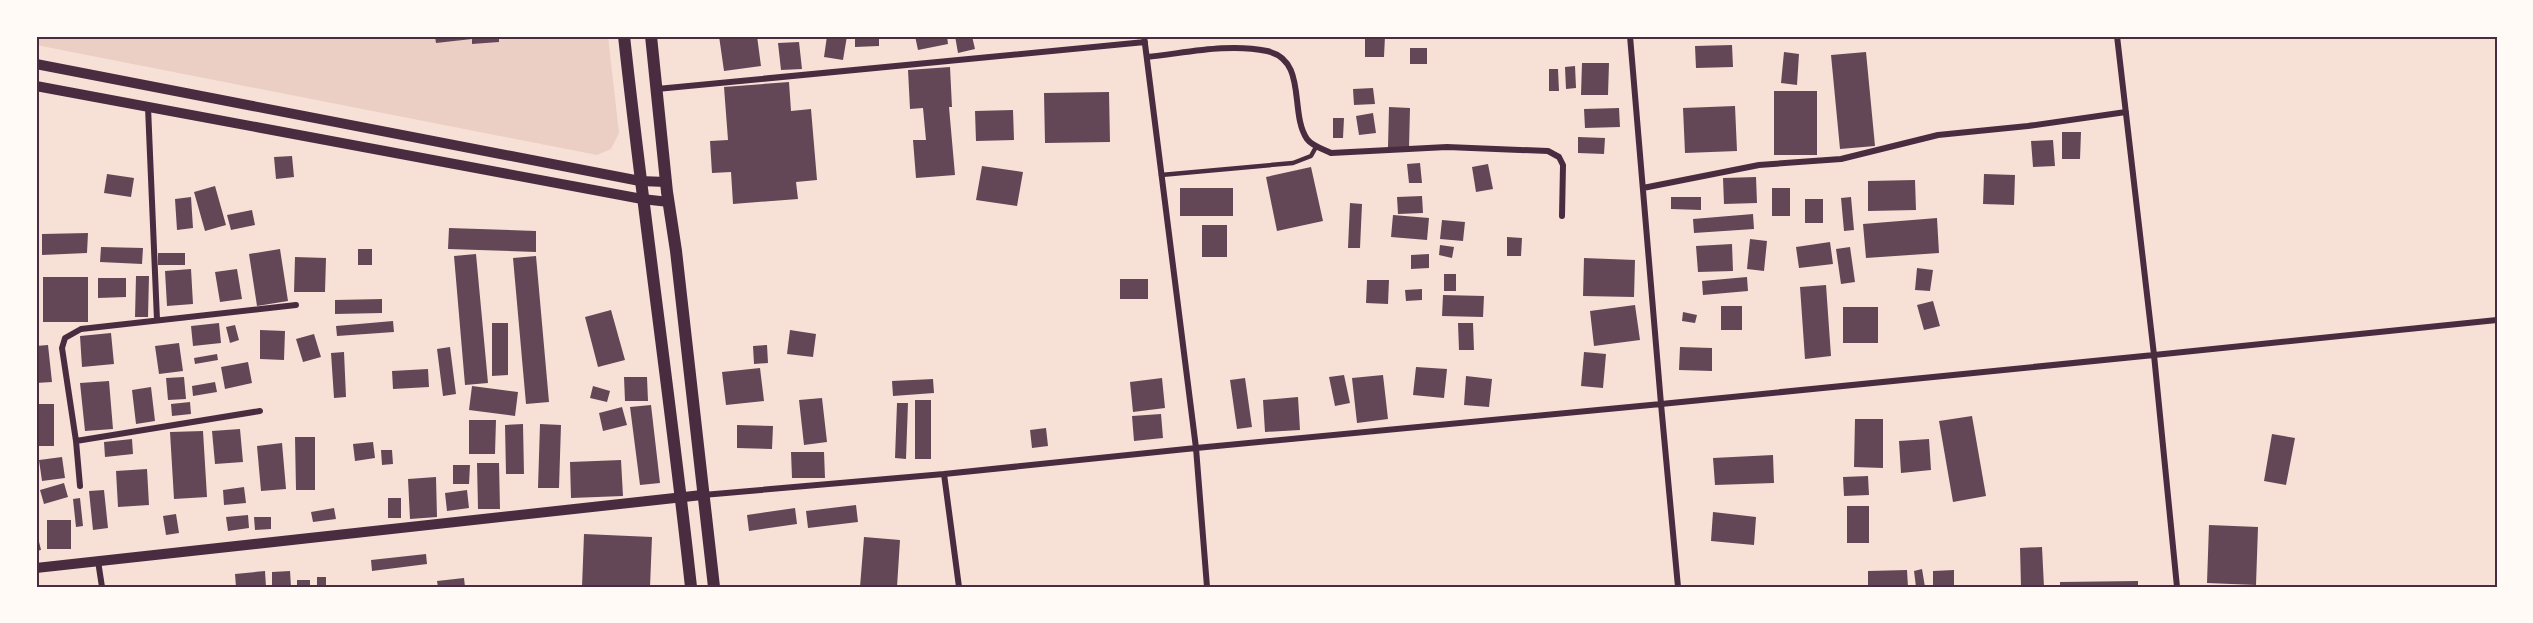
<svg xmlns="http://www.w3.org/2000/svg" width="2533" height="623" font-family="'Asap Condensed',sans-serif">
<rect width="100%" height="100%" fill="#f7e1d7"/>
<path fill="#ebcfc5" d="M36,36H608L619,133L611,149L597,155L36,45Z"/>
<path fill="#644757" d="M435,36H499V42L472,44V39L436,43Z
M719,36H757L761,66L724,71Z
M827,36H847L843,60L824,57Z
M855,36H879V46L855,47Z
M915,36H947L948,44L918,50Z
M955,36H972L975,49L958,53Z
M1365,36H1385L1384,57H1365Z
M799,42L802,69L781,70L778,43Z
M1732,45L1733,67L1696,68L1695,46Z
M1410,48H1427V64H1410Z
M1784,52L1799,54L1797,85L1781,83Z
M1866,52L1875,146L1840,149L1831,55Z
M1582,63H1609L1608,95H1581Z
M1575,66L1576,88L1566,89L1565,67Z
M950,67L952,107H949L955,175L916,178L913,140H926L923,108L910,109L908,70Z
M1549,69H1558L1559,91H1549Z
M789,82L791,111L811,109L817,180L796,182L798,199L733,204L731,172L712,173L710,141L728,140L724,87Z
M1373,88L1375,104L1354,105L1353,89Z
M1774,91H1817V155H1774Z
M1109,92L1110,142L1045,143L1044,93Z
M1735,106L1737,151L1685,153L1683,108Z
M1389,107L1410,108L1409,148L1388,147Z
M1619,108L1620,127L1585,128L1584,109Z
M1013,110L1014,140L976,141L975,111Z
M1373,113L1376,133L1359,135L1356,116Z
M1333,118H1344L1343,138H1333Z
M2062,132H2081L2080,159H2062Z
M1578,137L1605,138L1604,154L1578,153Z
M2053,140L2055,166L2033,167L2031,141Z
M292,156L294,177L276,179L274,157Z
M1420,163L1422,183H1409L1407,164Z
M1488,164L1493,189L1476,192L1472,167Z
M982,166L1023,172L1017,206L976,200Z
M1311,167L1323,221L1277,231L1266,177Z
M107,174L134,178L131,197L104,193Z
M1984,174L2015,175L2014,205L1983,204Z
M1756,177L1757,203L1724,204L1723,178Z
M1915,180L1916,210L1868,211V181Z
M215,186L226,225L205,231L194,192Z
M1180,188H1233V216H1180Z
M1772,188H1790V216H1772Z
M1422,196L1423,213L1398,214L1397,197Z
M191,197L193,228L177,230L175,199Z
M1671,197H1701V210L1671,209Z
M1851,197L1854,230L1844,231L1841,198Z
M1805,199H1823V223H1805Z
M1350,203L1362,204L1360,248H1348Z
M252,210L255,225L231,230L227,215Z
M1753,214L1754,229L1694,233L1693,219Z
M1393,215L1429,218L1427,240L1391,237Z
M1937,218L1939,253L1866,258L1863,224Z
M1442,220L1465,222L1463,241L1440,239Z
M1202,225H1227V257H1202Z
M449,228L536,231V252L448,249Z
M88,233L87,253L42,255V234Z
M1507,237L1522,238L1521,256H1507Z
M1750,239L1767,241L1764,271L1747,269Z
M1830,242L1833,264L1799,268L1796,247Z
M1732,244L1733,271L1698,272L1696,246Z
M1440,245L1454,247L1452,258L1439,255Z
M101,247L143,248L142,264L100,262Z
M1850,247L1855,282L1841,284L1836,249Z
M280,249L288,301L257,306L249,254Z
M358,249H372V265H358Z
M158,253H185V265H158Z
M476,254L488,383L465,385L454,256Z
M1429,254V268L1411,269V255Z
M536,256L549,402L526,404L513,258Z
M295,257L326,258L325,292H294Z
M1584,258L1635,260L1634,297L1583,296Z
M1917,268L1933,270L1930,291L1915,290Z
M191,269L193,304L167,306L165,271Z
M237,269L242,299L220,302L215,272Z
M1444,274H1456V291H1444Z
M136,276H149L148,317H135Z
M43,277H88V322H43Z
M1747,277L1748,291L1703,295L1702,281Z
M98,278H126V297L98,298Z
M1120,279H1148V299H1120Z
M1367,280H1389L1388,304L1366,303Z
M1826,285L1831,356L1805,359L1800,287Z
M1422,289V300L1406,301L1405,290Z
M1443,295L1484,296L1483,317L1442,316Z
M382,299V313L335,314V300Z
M1933,301L1940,326L1924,330L1917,305Z
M1635,305L1640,340L1594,346L1590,311Z
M1721,306H1742V330H1721Z
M1843,307H1878V343H1843Z
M611,310L625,360L598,367L585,317Z
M1683,312L1697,315L1695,323L1682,321Z
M393,321L394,332L337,336L336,326Z
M219,323L221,343L193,346L191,326Z
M492,323H508V375L492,376Z
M1458,323H1473L1474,350H1459Z
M235,325L239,340L230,343L226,327Z
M260,330L285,331L284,360L260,359Z
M790,330L816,334L813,357L787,354Z
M111,333L114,364L82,367L80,336Z
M314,334L321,357L303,362L296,339Z
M179,343L183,371L159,374L155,346Z
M48,345L52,382L36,383V346Z
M767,345L768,363L754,364L753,346Z
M450,347L456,394L443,396L437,349Z
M1680,347L1712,348V371L1679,370Z
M344,352L346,397L334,398L331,353Z
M1584,352L1606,354L1603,388L1581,386Z
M217,354L218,360L195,364L194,358Z
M248,362L252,383L225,389L221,367Z
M1416,367L1447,369L1444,398L1413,395Z
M760,368L764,401L726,405L722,372Z
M428,369L429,387L393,389L392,371Z
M1344,375L1350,403L1335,406L1329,377Z
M1383,375L1388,419L1357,423L1352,378Z
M1466,376L1492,379L1489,407L1464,405Z
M184,377L186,399L168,400L166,378Z
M624,377H647L648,401H625Z
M1162,378L1165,408L1133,412L1130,382Z
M1245,378L1252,427L1237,429L1230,380Z
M933,379L934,393L893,396L892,381Z
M109,381L113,429L85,431L80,383Z
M215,382L217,392L193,396L192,386Z
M472,386L518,392L515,416L469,410Z
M593,386L610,391L607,402L590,398Z
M151,387L155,421L136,424L132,390Z
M1298,397L1300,430L1265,432L1263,400Z
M822,398L827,442L804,445L799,400Z
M915,400H931V459H915Z
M190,402L191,414L172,416L171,404Z
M897,403H908L906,459L895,458Z
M36,404H54V446H36Z
M651,405L660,483L640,485L630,407Z
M622,407L627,425L603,431L599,413Z
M1161,414L1163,438L1134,441L1132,416Z
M1972,416L1986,496L1953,502L1939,421Z
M1855,419H1883V468L1854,467Z
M469,420H496L495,454H469Z
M523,424L524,474H506L505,425Z
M540,424L561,425L559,488H538Z
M737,425L773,426L772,449L737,448Z
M1046,428L1048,446L1032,448L1030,430Z
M240,429L243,462L215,464L212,431Z
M203,431L207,497L174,499L170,432Z
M2272,434L2295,438L2286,485L2264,481Z
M295,437H315V490H296Z
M132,439L133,454L105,457L104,442Z
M1929,439L1931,470L1901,473L1899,441Z
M373,442L375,458L355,461L353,444Z
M282,443L286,489L261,491L257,446Z
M381,450H392L393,464L382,465Z
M791,452H824L825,478H792Z
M1773,455L1774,483L1715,485L1713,458Z
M62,457L65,478L42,481L39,460Z
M621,460L623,496L571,498L570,462Z
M477,463H499L500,509H478Z
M453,465H470L469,484H453Z
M147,469L149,505L118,507L116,471Z
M1868,476L1869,495L1844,496L1843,477Z
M436,477L437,517L410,519L408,479Z
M64,483L68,497L44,504L40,490Z
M244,487L246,503L224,505L223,490Z
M104,490L108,528L93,530L89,491Z
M467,490L469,508L447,511L445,493Z
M80,498L83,526L76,527L73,499Z
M388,498H401V518H388Z
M856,505L858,522L808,528L806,511Z
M1847,506H1869V543H1847Z
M334,508L336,519L313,522L311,512Z
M795,508L797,524L749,531L747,515Z
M1713,512L1756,517L1754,545L1711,541Z
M176,514L179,533L166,535L163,516Z
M248,515L249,528L228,531L226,517Z
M254,517H271V529L255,530Z
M47,520H71V549H47Z
M2209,525L2258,527L2256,585L2207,583Z
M36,529L41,550L36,551Z
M584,534L652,537L650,587H582Z
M864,537L900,540L897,587H860Z
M2042,547L2044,587H2021L2020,548Z
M426,554L427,564L372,571L371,560Z
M1922,569L1925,587H1916L1914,571Z
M1907,570L1908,587H1868V571Z
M1954,570V587H1933V571Z
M265,571L266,587H236L235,574Z
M290,571L291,587H272V572Z
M317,577H326V587H317Z
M464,578L465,587H438L437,581Z
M297,580H310V587H297Z
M2138,581V587H2060V582Z"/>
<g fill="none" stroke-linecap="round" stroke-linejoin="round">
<path stroke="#4a2c40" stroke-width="4.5" d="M1161,175L1293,163L1311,156L1316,147"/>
<path stroke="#4a2c40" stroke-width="6" d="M1144,36L1196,448L1661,404L1678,587
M1630,36L1661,404L2154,355L2177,587
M2117,36L2154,355L2497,320
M1147,57C1186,53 1228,43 1267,51C1308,60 1289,113 1307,139C1312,146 1323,149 1331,153L1447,147L1548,151L1559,157L1563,165L1562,216
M657,89L1145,42
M148,107L157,320
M1643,188L1759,165L1841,159L1938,135L2028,126L2126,112
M76,441L260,411
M944,474L959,587
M80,486L76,441L62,348L65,338L81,329L296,305
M703,495L944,474L1196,448L1207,587
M98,561L102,587"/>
<path stroke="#4a2c40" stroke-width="10" d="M36,64L640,181L666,182
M36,86L642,199L669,202
M36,568L702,495"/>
<path stroke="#4a2c40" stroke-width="12" d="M624,36C644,220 671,403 691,587
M651,36L667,192L676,251L714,587"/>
</g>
<rect width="2533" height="623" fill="none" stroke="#fffaf5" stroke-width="75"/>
<rect x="38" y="38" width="2458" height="548" fill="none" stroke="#4a2c40" stroke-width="2"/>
</svg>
